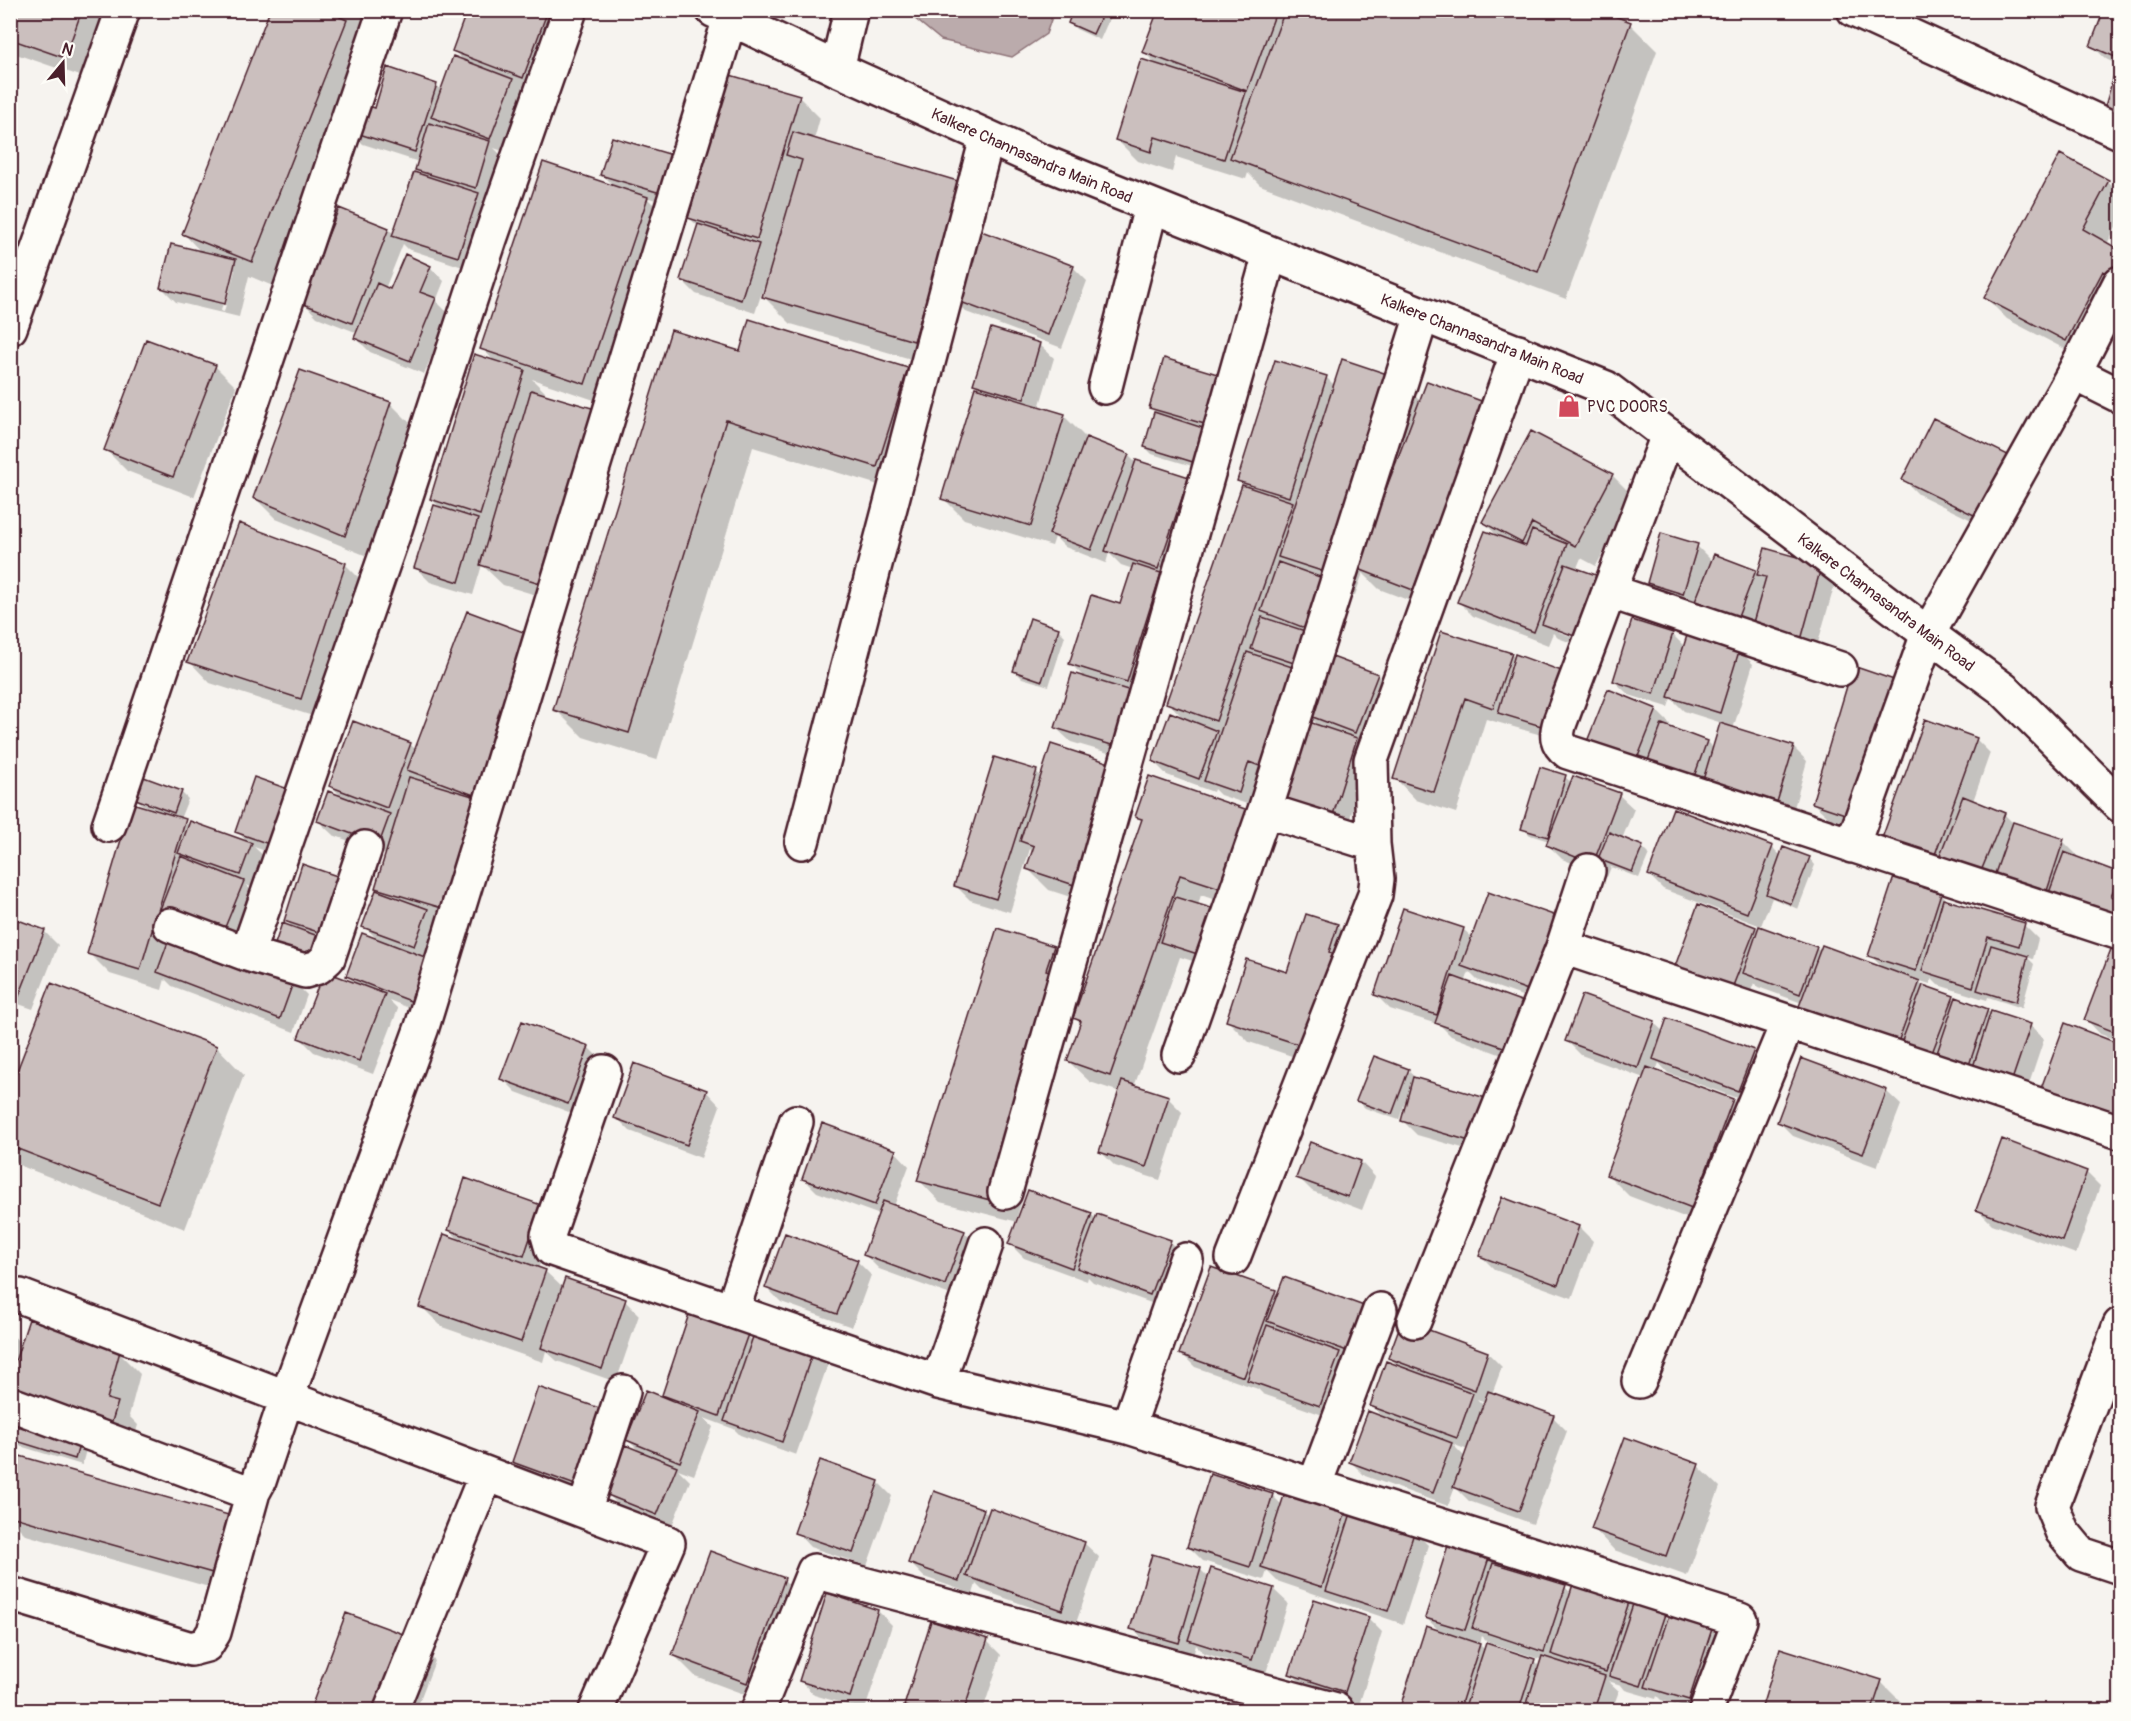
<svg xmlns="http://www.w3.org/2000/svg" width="2131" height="1721" font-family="Pangolin,sans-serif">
<rect width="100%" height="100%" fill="#f6f3ef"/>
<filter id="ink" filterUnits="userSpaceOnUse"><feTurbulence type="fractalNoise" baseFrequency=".0167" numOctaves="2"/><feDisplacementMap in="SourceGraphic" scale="12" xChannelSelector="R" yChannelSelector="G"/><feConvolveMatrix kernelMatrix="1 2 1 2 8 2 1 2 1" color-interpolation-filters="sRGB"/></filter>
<g filter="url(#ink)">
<path fill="#bbabac" stroke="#8e7378" stroke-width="1.5" d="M909,10H1054V11L1046,34L1012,57L941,40L908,13Z"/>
<path fill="#0003" fill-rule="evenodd" d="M10,10H110L86,78L10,52Z
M271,10H372L280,289L249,276L239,317L176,302L162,288L202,253L184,234ZM231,270H235L224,312L221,311Z
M453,10H577L544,98L522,89L527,94L505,152L494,148L503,157L490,201L482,199L492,208L472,270L408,249L403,244L385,289L391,291L430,267L444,281L436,301L449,314L424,374L370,352L356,338L358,333L317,317L303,302L340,210L389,229L394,235L425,177L417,169L419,162L363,144L349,130L376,110L436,85L442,90L466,63L454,51L467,16Z
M789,10H821L818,20Z
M1075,10H1113L1100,40L1076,29L1070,23Z
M1268,10L1276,13L1283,21L1630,24L1657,51L1566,299L1260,185L1248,173L1246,179L1176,157L1172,172L1138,161L1117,140L1158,66L1144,52Z
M2106,10H2120V66L2106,59L2091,45Z
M2117,70L2120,71V124Z
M799,97L820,118L814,140L960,183L988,211L981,233L1073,267L1087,281L1062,348L966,312L960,306L942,368L791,324L763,296L766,286H764L755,313L696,294L682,280L699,227L689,218Z
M613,139L682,208L646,197L668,219L606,404L532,379L545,392L544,395L601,412L622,433L583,568L569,605L503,585L482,565L473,595L430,582L416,568L441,508L431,499L496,363L482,348L616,188L602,174Z
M2108,182L2120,194V219L2107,244L2120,252V299L2088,361L2007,319L1986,298Z
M1039,344L1054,358L1039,408L1064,416L1085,437V439L1128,455L1136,463L1188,479L1202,493L1139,762L1071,742L1056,728L1086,679L1071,664L1121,606L1133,569L1121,565L1109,553L1106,563L1065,547L1055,537L1052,546L964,519L943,498L982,391L975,384Z
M741,353L907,369L935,397L905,493L753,447L657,760L583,737L555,709Z
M1276,362L1327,378L1335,386L1398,379L1421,402L1483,403L1434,610L1379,589L1363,573L1355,595L1338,590L1304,670L1292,666L1311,685L1253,806L1220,795L1214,789L1213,792L1167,775L1153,761L1185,720L1168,702L1243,485L1239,480Z
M215,366L236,387L194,497L127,471L106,450Z
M1223,377L1199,468L1152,454L1145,447L1156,413L1150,407Z
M390,403L411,424L367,556L276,519L255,498Z
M1934,420L2008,456L2022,470L1992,530L1918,494L1904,480Z
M1612,475L1633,496L1596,566L1581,558L1576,570L1602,654L1558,638L1553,633L1548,645L1473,616L1459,602L1499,538L1484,522ZM1559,629L1594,645L1559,632Z
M1697,546L1712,561L1755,572L1759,575L1821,565L1836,580L1815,653L1662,596L1648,582Z
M345,564L366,585L322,719L210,683L189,661Z
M1058,629L1065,636L1049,686L1022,678L1015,671Z
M1442,633L1511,654L1516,659L1562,741L1486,719L1456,813L1416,800L1395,778Z
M1672,634L1685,647L1739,650L1753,664L1733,729L1793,747L1807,761L1789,826L1600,763L1656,710L1670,724L1669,728L1707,742L1714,749L1722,723L1684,711L1671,698L1668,707L1629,695L1614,681Z
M533,637L554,659L495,816L426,966L409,1008L389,1000L398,1009L373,1074L314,1052L300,1038L357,985L348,976L379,941L364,926L383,894L376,888L387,855L333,835L318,821L343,798L331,786L410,744L416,750Z
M1854,668L1871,831L1828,817L1813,803Z
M1377,675L1391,689L1346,831L1297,817L1320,727L1307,714Z
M1976,739L1990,753L1973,801L2004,814L2014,824L2063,841L2077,855L2076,858L2119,874L2120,936L1897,855Z
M1115,766L1137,787L1098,906L1049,890L1028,869L1033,852L1030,849L1010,912L970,900L956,886L1036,771L1042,778Z
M1565,777L1572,783L1574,778L1619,795L1634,809L1622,839L1642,847L1649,854L1639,878L1611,867L1607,877L1562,859L1548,845L1549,841L1530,835L1523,828Z
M255,779L283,857L254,847L266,858L255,888L246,885L257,897L236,950L293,981L307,995L294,1032L172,986L165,979L162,990L110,974L89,953L154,809L141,804L135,797L181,792L188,799L180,819L189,825L248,843L237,831Z
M1247,811L1241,909L1201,895L1198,905L1221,970L1180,957L1134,1087L1168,1098L1182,1112L1160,1180L1115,1166L1101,1152L1120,1092L1090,1082L1068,1061L1081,1024L1074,1017L1016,1220L1018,1221L1029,1192L1092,1215L1097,1220L1170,1242L1184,1256L1165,1308L1093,1282L1088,1277L1087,1281L1024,1258L1010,1244L1018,1222L940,1202L919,1180L1053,947L1074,968L1069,985L1082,998L1143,822L1137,817Z
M1772,847L1781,856L1809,858L1815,865L1798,909L1772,898L1760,928L1816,948L1821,952L1885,970L1870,955L1895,879L1941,894L1949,903L2024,925L2038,939L2033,959L2027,957L2034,964L2022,1008L1988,997L1987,1000L1938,985L1932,979L1930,984L1917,980L1923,986L1953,997L1956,1001L2030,1025L2044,1039L2025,1096L1802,1003L1758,987L1754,983L1746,1004L1689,983L1756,928L1759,931L1761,926L1663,889L1649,875Z
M336,877L350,891L315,968L294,929L286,920Z
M1404,910L1464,930L1550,1006L1477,980L1469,972L1465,983L1526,1064L1451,1036L1440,1025L1390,1009L1376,995Z
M10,918L44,931L58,945L33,1009L10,1001Z
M1337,925L1358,946V977L1328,1068L1249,1042L1227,1020L1288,974Z
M2114,946L2120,949V1041L2100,1034L2086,1019Z
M1654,1023L1664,1032L1753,1051L1767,1065L1753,1104L1668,1073L1659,1063L1656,1071L1732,1100L1754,1122L1713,1228L1629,1196L1607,1174L1644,1078L1581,1055L1567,1041Z
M2066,1025L2120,1046V1129Z
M217,1047L244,1075L185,1229L21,1166L10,1156V1093Z
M588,1047L602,1061L582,1117L516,1092L502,1078Z
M1408,1071L1415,1077L1414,1079L1487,1155L1417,1135L1403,1121L1407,1103L1405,1102L1399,1120L1365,1108L1358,1101Z
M706,1091L720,1106L701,1158L630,1131L616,1117Z
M1886,1091L1901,1105L1877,1167L1793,1136L1779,1122Z
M1311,1144L1361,1162L1375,1177L1362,1210L1312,1191L1298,1177Z
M895,1151L909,1166L894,1206L964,1232L978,1246L959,1298L879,1269L865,1255L880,1215L817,1192L803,1178Z
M2086,1172L2100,1186L2076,1254L1992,1224L1978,1210Z
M1503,1199L1579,1227L1593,1241L1572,1298L1495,1270L1481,1256Z
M555,1221L538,1269L545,1271L563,1288L625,1301L639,1315L616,1382L557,1361L546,1351L543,1362L442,1327L421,1306L461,1241L449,1230Z
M857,1261L871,1275L852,1327L781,1302L766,1287Z
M1275,1292L1279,1295L1363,1307L1362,1364L1343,1357L1353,1367L1334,1419L1263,1394L1258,1389L1195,1367L1181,1353Z
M1403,1322L1488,1353L1502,1367L1492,1394L1553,1417L1567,1431L1533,1524L1469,1501L1455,1487L1448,1506L1365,1476L1351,1462L1385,1419L1372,1406L1400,1368L1390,1358ZM1477,1399L1486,1402L1484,1406ZM1452,1444L1468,1450L1466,1458Z
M10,1333L23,1345L119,1353L140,1374L129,1416L138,1425L131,1448L10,1398Z
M747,1335L753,1342L813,1350L828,1364L796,1455L740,1435L734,1429L704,1418L713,1427L694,1475L678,1469L690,1481L671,1528L621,1508L607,1493L641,1453L628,1440L670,1402L663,1395Z
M539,1389L592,1499L528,1476L514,1462Z
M10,1421L86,1450L82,1465L10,1443Z
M1626,1439L1698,1466L1720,1487L1687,1576L1614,1550L1593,1528Z
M10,1457L19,1465L232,1518L237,1595L26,1535L10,1519Z
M878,1482L892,1496L867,1566L810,1547L796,1532Z
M1288,1487L1414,1531L1428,1545L1403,1624L1277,1581L1267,1571L1264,1580L1203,1561L1189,1547L1272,1495L1282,1505Z
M983,1510L989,1516L1084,1543L1099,1557L1076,1623L982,1590L976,1584L973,1594L924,1577L910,1563Z
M1490,1554L1504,1567L1565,1587L1572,1594L1628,1603L1633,1608L1664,1616L1669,1620L1712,1630L1726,1644L1693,1710L1661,1700L1657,1696L1656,1699L1625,1690L1621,1685L1608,1681L1619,1691L1612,1710H1409L1402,1704L1442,1633L1426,1618ZM1482,1636L1488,1642L1543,1660L1540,1667L1534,1661L1485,1650L1479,1644Z
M1200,1569L1209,1578L1273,1589L1288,1603L1266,1673L1204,1653L1196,1645L1193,1656L1146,1643L1132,1628Z
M784,1580L805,1601L768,1703L695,1676L674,1655Z
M828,1595L878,1611L892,1625L865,1710L814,1695L800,1680Z
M347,1615L413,1640L435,1661L416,1710H311Z
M1368,1618L1382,1632L1359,1705L1305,1687L1291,1673Z
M987,1641L1001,1655L983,1710H910L906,1706Z
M1781,1650L1881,1682L1902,1703L1900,1710H1762Z"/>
<path fill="#cbbfbe" stroke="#4a1f2b" stroke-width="1.5" d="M10,10H82L65,58L10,39Z
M270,10H343L340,17L347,20L252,262L182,234Z
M467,10H548L523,78L452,51Z
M1073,10H1104L1093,34L1068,23Z
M1158,10H1272L1276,12L1247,91L1142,52Z
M1285,10H1598L1631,22L1538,272L1230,158Z
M2104,10H2120V59L2090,46Z
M453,56L513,79L490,139L431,117Z
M1141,59L1246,92L1224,159L1155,137L1151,152L1115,140Z
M387,67L437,84L415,152L347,130L357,102L375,108Z
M2116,68L2120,70V115L2104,110Z
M730,75L800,95L757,239L688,218Z
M429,123L490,141L476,188L415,170Z
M793,132L961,182L914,341L762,297L802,160L786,155Z
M612,137L679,157L667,195L600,175Z
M2060,154L2109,180L2083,229L2120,250V268L2116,277L2103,271L2066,341L1984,298Z
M543,162L648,197L585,384L480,349Z
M414,172L479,193L458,257L392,236Z
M339,208L389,228L352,323L301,303Z
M698,224L759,244L741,300L680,280Z
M976,229L1074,266L1048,335L950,298Z
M171,244L236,259L225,304L160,288Z
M405,254L431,266L420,292L436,298L410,361L354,338L377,283L390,289Z
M749,319L908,368L877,467L726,420L629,733L553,710L671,330L740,351Z
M991,328L1040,343L1024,399L973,384Z
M146,339L216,365L173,477L104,450Z
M474,354L525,370L480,515L430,499Z
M1164,358L1224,376L1208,425L1149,408Z
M1342,359L1399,378L1334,575L1278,557Z
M1275,360L1327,376L1289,497L1237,481Z
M300,370L391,402L345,536L253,498Z
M1427,381L1484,402L1413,590L1356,568Z
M975,387L1065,414L1031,526L941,499Z
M531,390L602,411L547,585L480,565Z
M1154,412L1203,428L1193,462L1144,447Z
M1933,418L2008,455L1978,517L1902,480Z
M1531,431L1613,474L1575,546L1532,523L1522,543L1482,522Z
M1086,437L1129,454L1091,550L1049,534Z
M1136,460L1189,477L1158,569L1105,551Z
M1242,485L1293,502L1216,721L1166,703Z
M434,505L478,519L459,582L414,568Z
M239,523L346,563L301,699L187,662Z
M1532,530L1567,544L1534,632L1457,602L1485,531L1526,546Z
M1661,533L1698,544L1683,594L1647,583Z
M1765,548L1822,564L1801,640L1752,626L1766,577L1757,575Z
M1714,554L1756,570L1733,630L1690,614Z
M1278,562L1331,581L1315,632L1261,611Z
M1133,564L1161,573L1127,682L1069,664L1091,595L1120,604Z
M1565,564L1610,580L1588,641L1542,624Z
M467,611L534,636L474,795L407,770Z
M1262,617L1308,632L1297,664L1251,649Z
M1030,618L1059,628L1042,681L1013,671Z
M1632,620L1673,633L1654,694L1613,681Z
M1441,631L1512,653L1493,708L1465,698L1434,792L1393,779Z
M1688,632L1740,648L1720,713L1668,697Z
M1247,652L1298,669L1265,768L1249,762L1239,793L1204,781Z
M1515,654L1567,673L1548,728L1498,713Z
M1327,655L1378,674L1355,733L1305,714Z
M1853,666L1903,683L1857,818L1812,803Z
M1072,673L1141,694L1125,749L1055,728Z
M1608,689L1657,709L1633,769L1584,749Z
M1170,712L1217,731L1199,779L1152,761Z
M1925,719L1977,738L1933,860L1881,841Z
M353,721L411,743L387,808L329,786Z
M1306,721L1357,738L1332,818L1281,803Z
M1720,723L1794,746L1774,812L1700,790Z
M1662,724L1707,741L1691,785L1645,768Z
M1051,744L1116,765L1077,886L1026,869L1034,846L1020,841Z
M994,757L1037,770L996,899L954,886Z
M1540,767L1566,775L1548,837L1521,829Z
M141,776L182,791L174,813L133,798Z
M1149,776L1248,810L1220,888L1180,875L1110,1076L1067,1061L1081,1021L1073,1018L1142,819L1135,817Z
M1573,776L1620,793L1593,864L1546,845Z
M254,777L288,789L269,844L235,832Z
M409,777L476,797L442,908L375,888Z
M328,791L390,814L379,844L317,821Z
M1963,796L2005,813L1979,876L1938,860Z
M132,803L186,819L140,970L87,954Z
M1673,808L1773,846L1747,913L1648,875Z
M190,821L252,843L240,875L178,853Z
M2013,822L2064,839L2043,903L1991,885Z
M1609,832L1643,846L1632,872L1598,859Z
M1783,847L1810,857L1791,904L1766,894Z
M2064,852L2120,873L2111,896L2120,899V928L2046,901Z
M181,856L244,881L221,937L159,912Z
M302,864L337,876L318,932L284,921Z
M1894,877L1941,893L1916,971L1868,956Z
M376,890L428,909L414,946L362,927Z
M1488,892L1562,918L1536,993L1461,966Z
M1175,897L1221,911L1207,957L1160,942Z
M1943,899L2025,923L2019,946L1988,937L1973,987L1922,971Z
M1698,904L1756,927L1731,991L1674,969Z
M1403,908L1464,928L1437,1015L1374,995Z
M1306,914L1338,924L1329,952L1337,955L1307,1047L1226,1021L1246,959L1287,972Z
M10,917L45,930L19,996L10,993Z
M282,923L318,936L309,962L273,950Z
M1759,926L1817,947L1800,994L1743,973Z
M997,928L1054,946L1046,970L1060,974L994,1201L917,1181Z
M362,933L430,959L413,1002L346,976Z
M171,934L294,980L280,1019L157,972Z
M2113,944L2120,947V1034L2084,1020Z
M1822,945L1920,981L1897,1045L1798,1009Z
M1991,945L2028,956L2016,1002L1977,990Z
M324,971L385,994L359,1061L298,1038Z
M1452,976L1529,1004L1512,1050L1435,1023Z
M51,983L217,1046L158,1203L10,1146V1089Z
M1923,985L1954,996L1930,1058L1900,1046Z
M1582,995L1655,1021L1638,1068L1565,1041Z
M1956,997L1988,1009L1968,1068L1936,1056Z
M1991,1011L2031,1024L2011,1083L1972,1070Z
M1667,1018L1754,1050L1738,1091L1653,1059Z
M522,1021L589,1046L568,1104L500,1079Z
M2065,1023L2120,1044V1121L2040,1091Z
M1374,1056L1409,1069L1392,1114L1356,1101Z
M1801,1058L1887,1090L1863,1154L1777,1122Z
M634,1063L707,1090L687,1145L614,1118Z
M1647,1067L1733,1099L1692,1208L1606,1175Z
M1413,1077L1486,1098L1473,1142L1401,1121Z
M1122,1081L1169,1096L1146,1167L1099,1152Z
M822,1123L896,1150L875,1205L802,1179Z
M2002,1139L2087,1171L2062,1241L1976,1210Z
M1310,1142L1361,1161L1348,1197L1296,1178Z
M465,1178L541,1205L524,1256L448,1230Z
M1028,1190L1092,1213L1072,1268L1008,1244Z
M1502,1197L1579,1226L1558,1285L1479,1256Z
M883,1201L965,1231L945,1285L863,1255Z
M1097,1214L1171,1240L1150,1295L1077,1268Z
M785,1233L858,1260L837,1314L765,1288Z
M444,1234L546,1270L521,1342L419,1307Z
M1211,1267L1276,1290L1244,1377L1179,1354Z
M1284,1277L1364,1306L1347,1351L1267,1321Z
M565,1278L626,1299L602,1369L541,1348Z
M689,1314L748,1334L719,1416L662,1395Z
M29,1319L120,1351L107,1399L118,1402L110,1428L10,1394V1377Z
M1402,1320L1488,1352L1475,1390L1388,1358Z
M1267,1325L1340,1352L1320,1406L1247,1380Z
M756,1328L814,1348L782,1442L724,1421Z
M1386,1361L1473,1393L1457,1438L1370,1406Z
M538,1387L605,1410L578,1486L512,1462Z
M646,1390L700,1412L680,1462L626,1440Z
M1488,1391L1554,1415L1519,1511L1453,1487Z
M1368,1411L1452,1443L1433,1493L1349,1462Z
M10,1419L80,1442L75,1459L10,1439Z
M1625,1437L1699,1464L1666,1556L1591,1529Z
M625,1445L677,1466L657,1515L605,1494Z
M20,1456L232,1516L216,1574L10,1516V1489Z
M820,1460L879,1481L853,1553L794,1533Z
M1210,1474L1273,1494L1250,1567L1187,1547Z
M1287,1486L1348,1505L1322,1587L1261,1567Z
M934,1491L984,1509L959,1581L908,1563Z
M990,1508L1085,1542L1062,1610L966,1576Z
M1352,1510L1415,1530L1388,1611L1326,1591Z
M1450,1539L1491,1552L1465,1630L1425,1618Z
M710,1551L785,1578L747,1683L672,1655Z
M1152,1554L1201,1568L1179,1643L1130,1629Z
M1493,1563L1566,1585L1544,1652L1472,1628Z
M1211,1568L1274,1588L1252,1660L1188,1640Z
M1573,1584L1629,1602L1606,1672L1551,1654Z
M827,1593L878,1610L850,1697L799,1681Z
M1314,1599L1369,1617L1345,1692L1289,1674Z
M1633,1604L1665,1614L1641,1686L1609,1676Z
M346,1613L414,1638L388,1710H310Z
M1669,1615L1712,1629L1689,1700L1645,1687Z
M931,1621L988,1639L964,1710H917L904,1706Z
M1426,1626L1480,1644L1459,1710H1421L1401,1704Z
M1486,1643L1535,1659L1519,1710H1464Z
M1780,1648L1882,1680L1872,1710H1761Z
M1542,1656L1605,1676L1594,1710H1525Z"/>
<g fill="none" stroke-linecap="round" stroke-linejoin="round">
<g stroke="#4a1f2b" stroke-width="38">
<path id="minor" d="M713,10L837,69
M1854,10L2120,132
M10,328L123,10
M2074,373L2120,396
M1105,387L1151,207
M1668,435L1560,722C1556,735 1556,743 1568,752L2120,933
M1609,591L1840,669
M1265,810L1373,844
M109,825L385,10
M802,842L987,138
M1852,846L1928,634L2074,373L2120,283
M170,925L247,954L305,971L318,967L328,958L365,848
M1563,947L1588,871
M247,954L395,529L490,239L570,10
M1179,1055L1265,810L1422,315
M604,1072L548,1235L552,1249L938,1382
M1005,1192L1270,254
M986,1244L938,1382L1128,1427L1740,1620L1706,1710
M1233,1258L1375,895L1377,879L1373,844L1371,760L1518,352
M20,1296L668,1543L596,1710
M732,1311L796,1122
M1414,1321L1563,947L2120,1132
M2120,1325L2052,1506L2062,1531L2081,1554L2120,1567
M1639,1381L1788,1022
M11,1404L239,1489L253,1492L259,1481L287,1397L422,1027L730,18
M1128,1427L1186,1260
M1315,1484L1380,1310
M584,1511L623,1392
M10,1594L191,1649L206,1645L214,1632L253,1492
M391,1710L486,1474
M758,1710L814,1571L1336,1710"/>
</g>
<g stroke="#4a1f2b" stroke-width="38">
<g id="major">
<path id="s1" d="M851,10L837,69L1043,162L1606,388L1928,634L2003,689L2120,805"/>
</g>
</g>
<use href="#minor" stroke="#fdfcf7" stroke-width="33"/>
<use href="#major" stroke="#fdfcf7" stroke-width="33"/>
</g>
</g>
<defs>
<g id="shop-bare" transform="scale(1.8)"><path d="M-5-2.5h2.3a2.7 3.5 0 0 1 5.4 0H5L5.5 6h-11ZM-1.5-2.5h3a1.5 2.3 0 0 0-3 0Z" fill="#d1495b" stroke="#fdfcf7" stroke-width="2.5" paint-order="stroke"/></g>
</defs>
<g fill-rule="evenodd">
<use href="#shop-bare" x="1569" y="406"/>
</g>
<g text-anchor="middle" stroke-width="4.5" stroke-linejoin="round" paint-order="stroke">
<g font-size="16" fill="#4a1f2b" stroke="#fdfcf7">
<text dy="6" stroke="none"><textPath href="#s1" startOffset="274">Kalkere Channasandra Main Road</textPath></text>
<text dy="6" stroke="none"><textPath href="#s1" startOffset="760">Kalkere Channasandra Main Road</textPath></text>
<text dy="6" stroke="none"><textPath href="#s1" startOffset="1246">Kalkere Channasandra Main Road</textPath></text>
</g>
<g font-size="16" fill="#4a1f2b" stroke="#fdfcf7" text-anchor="start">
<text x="1587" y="412">PVC DOORS</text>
</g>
</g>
<rect width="2131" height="1721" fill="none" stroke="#fdfcf7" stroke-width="36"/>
<rect x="18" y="18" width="2095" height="1685" fill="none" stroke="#4a1f2b" stroke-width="2" filter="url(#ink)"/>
<g transform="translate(63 63) rotate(19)" stroke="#fdfcf7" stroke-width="4.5" paint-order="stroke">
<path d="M0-4.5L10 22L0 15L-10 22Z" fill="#4a1f2b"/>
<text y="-9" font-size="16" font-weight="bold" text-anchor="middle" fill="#4a1f2b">N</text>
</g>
</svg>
